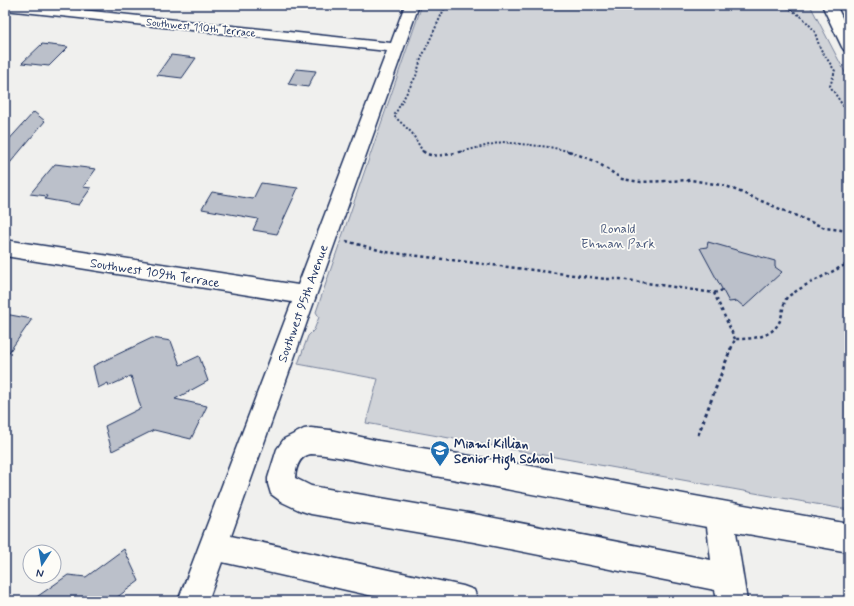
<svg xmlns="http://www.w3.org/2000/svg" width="854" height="606" font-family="Mynerve,sans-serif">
<rect width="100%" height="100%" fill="#f0f0ee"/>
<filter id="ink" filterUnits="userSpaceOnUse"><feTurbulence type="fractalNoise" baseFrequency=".025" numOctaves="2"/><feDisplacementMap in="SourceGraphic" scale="8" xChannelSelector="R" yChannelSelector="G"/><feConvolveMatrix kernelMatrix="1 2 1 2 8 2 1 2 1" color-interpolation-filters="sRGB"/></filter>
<g filter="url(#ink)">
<path fill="#d0d3d8" stroke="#76819b" d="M422,5H810L849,80V510L366,423L378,379L298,364L308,336L314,330L319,317L316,312Z"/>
<path fill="#bbc0ca" stroke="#1b2f5e" d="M42,44L68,47L49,66L22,63Z
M171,55L196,58L182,78L157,75Z
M296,69L316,71L308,87L288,84Z
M34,112L45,121L5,169V144Z
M55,164L96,169L83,187L91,188L79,205L45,199L47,196L30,194Z
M261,183L298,188L277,234L253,230L258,219L202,209L212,192L253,199Z
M708,242L775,261V267L782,272L744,307L737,301L729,302L700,248L707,247Z
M5,314L32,319L5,358Z
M152,338L171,341L180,365L199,356L208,381L175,399L207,406L191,439L154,430L112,451L105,426L141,408L131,376L109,386L108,383L98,388L93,366Z
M124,549L139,581L112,601H31L68,575L86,577Z"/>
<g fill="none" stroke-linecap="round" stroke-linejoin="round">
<g stroke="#1b2f5e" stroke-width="3">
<path id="minor" d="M5,5H35L391,43L405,5H419L231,536L463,586L474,590L478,601H395L222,562L208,601H178L292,302L5,256V240L298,285L387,51L5,10Z
M822,5H836L849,32V51L844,50L842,47Z
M311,428L330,430L379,441L525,465L849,524V552L736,532L747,601H717L715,590L474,542L311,514L299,510L282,502L271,494L268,484V478L277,449L284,439L304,429ZM311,454C343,455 375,466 406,471C507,488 606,509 707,527L711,560L474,514L311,486L295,478C296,467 299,456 311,454Z"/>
</g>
<path stroke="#1b2f5e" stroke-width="2" stroke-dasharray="2 2" stroke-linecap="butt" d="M784,5L802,17L814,30L820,48L835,71L830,86L849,115
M423,152L412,133L394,116L416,76L421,59L446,5
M460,152L502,142L549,147L573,152"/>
<path stroke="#1b2f5e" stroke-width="2.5" stroke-dasharray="3 3" stroke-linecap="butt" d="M423,151C431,160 454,153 464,151
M568,151L595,161L622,179L641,182L691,180L726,186L825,228L849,231
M346,241L386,252L606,279H620L714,293L735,339
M714,293L723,290
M731,349L735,339C753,339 774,338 781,318C783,311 783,304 787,297L806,285L849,263"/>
<path stroke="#1b2f5e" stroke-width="3" stroke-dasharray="3.5 3.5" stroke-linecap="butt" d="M698,435L731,348"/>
<use href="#minor" fill="#fdfcf7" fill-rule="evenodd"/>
</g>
</g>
<defs>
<g id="school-pin" transform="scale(1)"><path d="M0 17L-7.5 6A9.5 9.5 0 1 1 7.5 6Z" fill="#1f6fb2" stroke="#fdfcf7"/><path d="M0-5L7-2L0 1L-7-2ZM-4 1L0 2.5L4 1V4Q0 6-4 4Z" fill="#fff"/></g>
</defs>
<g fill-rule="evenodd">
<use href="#school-pin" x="440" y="450"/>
</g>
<g text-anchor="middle" stroke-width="3.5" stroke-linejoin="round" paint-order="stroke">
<g font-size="11" fill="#1b2f5e" stroke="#fdfcf7">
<text transform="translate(201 27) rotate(6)" y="4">Southwest 110th Terrace</text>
</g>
<g font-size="13" fill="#48587c" stroke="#fdfcf7">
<text x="618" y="233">Ronald<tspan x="618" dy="15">Ehman Park</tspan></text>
</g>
<g font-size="13" fill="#1b2f5e" stroke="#fdfcf7">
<text transform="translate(155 272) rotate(9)" y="5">Southwest 109th Terrace</text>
<text transform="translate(302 303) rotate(-70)" y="5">Southwest 95th Avenue</text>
</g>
<g font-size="13" font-weight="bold" fill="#1b2f5e" stroke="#fdfcf7" text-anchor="start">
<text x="454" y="448">Miami Killian<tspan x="454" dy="15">Senior High School</tspan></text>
</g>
</g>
<rect width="854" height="606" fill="none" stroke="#fdfcf7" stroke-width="20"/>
<rect x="10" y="10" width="834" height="586" fill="none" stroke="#1b2f5e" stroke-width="1.5" filter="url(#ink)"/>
<g transform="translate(42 564) rotate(192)"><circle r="19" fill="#fdfcf7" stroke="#a3aaba"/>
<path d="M0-3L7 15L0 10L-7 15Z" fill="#1f6fb2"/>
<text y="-6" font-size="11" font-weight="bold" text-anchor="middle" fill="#1b2f5e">N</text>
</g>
</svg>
